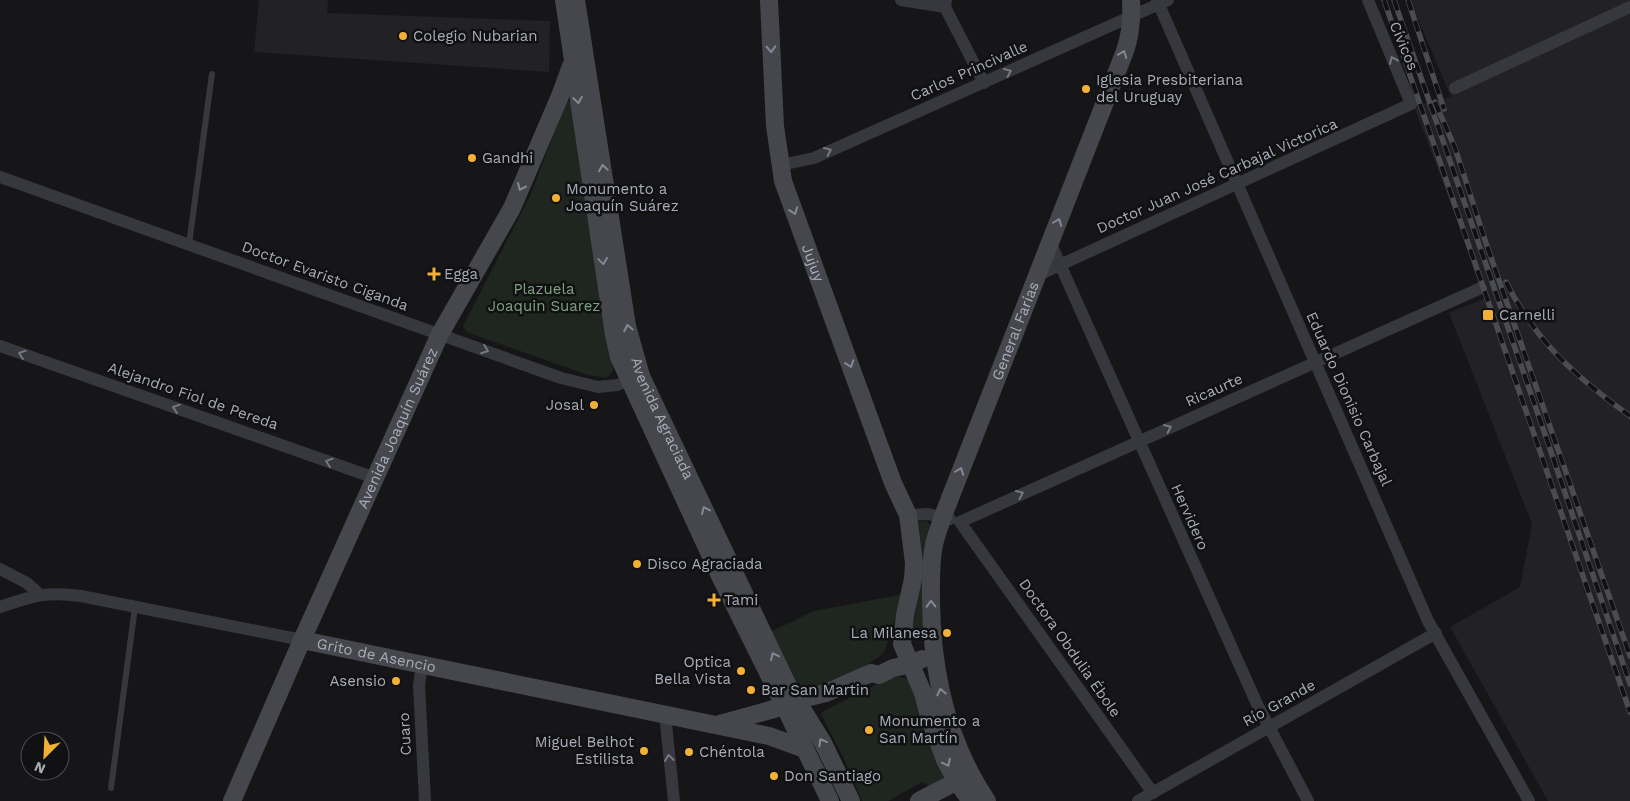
<svg xmlns="http://www.w3.org/2000/svg" width="1630" height="801" font-family="'Work Sans',sans-serif">
<rect width="100%" height="100%" fill="#161618"/>
<path fill="#222225" d="M259,0H328L327,13L550,21L549,72L254,52Z
M1410,0H1630V801H1548L1450,627L1520,587L1532,524L1449,313L1486,298L1414,106L1451,97Z"/>
<path fill="#1e261f" d="M569,101H571L613,359V371L606,378L588,375L469,333L466,331L463,326L530,196L566,102Z
M927,521L930,526L925,639H923L911,638L918,597L917,522Z
M904,594L885,650C880,662 820,690 806,689C802,689 799,687 796,684L770,632L814,611Z
M898,676L909,680L945,777L930,787L922,782L888,801H862L845,761L821,714L825,710L888,679Z"/>
<g fill="none" stroke-linecap="round" stroke-linejoin="round">
<path stroke="#37383d" stroke-width="6" d="M189,244L212,74
M111,788L135,607"/>
<path stroke="#37383d" stroke-width="12" d="M901,0L945,7
M946,0L945,7L984,83
M1157,0L1428,621L1529,801
M1455,88L1630,7
M781,165L814,158L1168,0
M0,177L561,378L598,387L617,385L637,377
M1050,242L1257,704L1308,801
M1036,276L1411,104L1368,0
M0,346L375,478
M908,515L928,514L950,519
M960,522L1481,288
M960,522L1153,793
M0,569L27,583L40,595
M0,607C33,596 46,591 81,596L302,640
M422,665L419,685L425,801
M665,714L674,801
M1138,801L1436,633"/>
<g stroke="#45474d" stroke-width="18">
<path d="M564,0L614,335L619,357L720,576L784,705L830,801"/>
<path id="s1" d="M576,0L627,326L641,376L788,686L823,743L851,801"/>
<path id="s2" d="M769,0L775,126L783,181L893,483L908,515L914,563L913,579L905,615L902,644L923,693L929,716L945,760L957,782L971,801"/>
<path id="s3" d="M302,640L769,736L805,749"/>
<path d="M720,724L774,709L797,700L826,693L871,673L879,675L893,668L912,664L922,659"/>
<path id="s4" d="M232,801L302,640L440,334L512,208L560,96L571,66"/>
<path d="M919,801L965,777"/>
<path id="s5" d="M987,801C947,742 932,673 931,602C931,583 930,564 934,545C936,535 940,526 943,516L1125,51C1131,34 1132,18 1131,0"/>
</g>
<g stroke="#4a4c52" stroke-width="5.5">
<path id="rail" d="M1384,0L1630,712
M1394,0L1547,440L1630,684
M1408,0L1444,109
M1435,102L1455,148L1486,243L1630,656
M1506,282C1536,342 1576,377 1630,416"/>
</g>
<use href="#rail" stroke="#111113" stroke-width="4" stroke-dasharray="11" stroke-linecap="butt"/>
</g>
<defs><path id="oneway-chevron" d="M-2-3.5L2.5 0L-2 3.5" fill="none" stroke-width="1.6" stroke-linecap="round" stroke-linejoin="round" transform="scale(1.25)"/></defs>
<g stroke="#858993">
<use href="#oneway-chevron" transform="translate(771 49) rotate(88)"/>
<use href="#oneway-chevron" transform="translate(1123 54) rotate(-69)"/>
<use href="#oneway-chevron" transform="translate(578 100) rotate(81)"/>
<use href="#oneway-chevron" transform="translate(603 168) rotate(-99)"/>
<use href="#oneway-chevron" transform="translate(521 187) rotate(114)"/>
<use href="#oneway-chevron" transform="translate(794 211) rotate(70)"/>
<use href="#oneway-chevron" transform="translate(1058 222) rotate(-69)"/>
<use href="#oneway-chevron" transform="translate(603 261) rotate(82)"/>
<use href="#oneway-chevron" transform="translate(628 328) rotate(-101)"/>
<use href="#oneway-chevron" transform="translate(850 364) rotate(70)"/>
<use href="#oneway-chevron" transform="translate(960 471) rotate(-69)"/>
<use href="#oneway-chevron" transform="translate(705 510) rotate(-115)"/>
<use href="#oneway-chevron" transform="translate(931 604) rotate(-91)"/>
<use href="#oneway-chevron" transform="translate(774 656) rotate(-115)"/>
<use href="#oneway-chevron" transform="translate(941 692) rotate(-103)"/>
<use href="#oneway-chevron" transform="translate(822 742) rotate(-119)"/>
<use href="#oneway-chevron" transform="translate(947 763) rotate(64)"/>
</g>
<g stroke="#757881">
<use href="#oneway-chevron" transform="translate(1393 60) rotate(-113)"/>
<use href="#oneway-chevron" transform="translate(1008 72) rotate(-24)"/>
<use href="#oneway-chevron" transform="translate(828 151) rotate(-24)"/>
<use href="#oneway-chevron" transform="translate(485 350) rotate(20)"/>
<use href="#oneway-chevron" transform="translate(22 354) rotate(-161)"/>
<use href="#oneway-chevron" transform="translate(176 408) rotate(-161)"/>
<use href="#oneway-chevron" transform="translate(1168 428) rotate(-24)"/>
<use href="#oneway-chevron" transform="translate(329 462) rotate(-161)"/>
<use href="#oneway-chevron" transform="translate(1020 494) rotate(-24)"/>
<use href="#oneway-chevron" transform="translate(669 758) rotate(-96)"/>
</g>
<g fill="#f2b134" stroke="#111113" stroke-width="2">
<circle cx="403" cy="36" r="5"/>
<circle cx="1086" cy="89" r="5"/>
<circle cx="472" cy="158" r="5"/>
<circle cx="556" cy="198" r="5"/>
<path d="M431.5 266.5h5v5h5v5h-5v5h-5v-5h-5v-5h5z"/>
<rect x="1482" y="309" width="12" height="12" rx="2.5"/>
<circle cx="594" cy="405" r="5"/>
<circle cx="637" cy="564" r="5"/>
<path d="M711.5 592.5h5v5h5v5h-5v5h-5v-5h-5v-5h5z"/>
<circle cx="947" cy="633" r="5"/>
<circle cx="741" cy="671" r="5"/>
<circle cx="396" cy="681" r="5"/>
<circle cx="751" cy="690" r="5"/>
<circle cx="869" cy="730" r="5"/>
<circle cx="644" cy="751" r="5"/>
<circle cx="689" cy="752" r="5"/>
<circle cx="774" cy="776" r="5"/>
</g>
<g text-anchor="middle" stroke-width="5" stroke-linejoin="round" paint-order="stroke">
<g font-size="15" fill="#a8adb8" stroke="#111113" text-anchor="start">
<text x="413" y="41">Colegio Nubarian</text>
<text x="1096" y="85">Iglesia Presbiteriana<tspan x="1096" dy="17">del Uruguay</tspan></text>
<text x="482" y="163">Gandhi</text>
<text x="566" y="194">Monumento a<tspan x="566" dy="17">Joaquín Suárez</tspan></text>
<text x="444" y="279">Egga</text>
<text x="1499" y="320">Carnelli</text>
<text x="584" y="410" text-anchor="end">Josal</text>
<text x="647" y="569">Disco Agraciada</text>
<text x="724" y="605">Tami</text>
<text x="937" y="638" text-anchor="end">La Milanesa</text>
<text x="731" y="667" text-anchor="end">Optica<tspan x="731" dy="17">Bella Vista</tspan></text>
<text x="386" y="686" text-anchor="end">Asensio</text>
<text x="761" y="695">Bar San Martin</text>
<text x="879" y="726">Monumento a<tspan x="879" dy="17">San Martín</tspan></text>
<text x="634" y="747" text-anchor="end">Miguel Belhot<tspan x="634" dy="17">Estilista</tspan></text>
<text x="699" y="757">Chéntola</text>
<text x="784" y="781">Don Santiago</text>
</g>
<g font-size="15" fill="#a8adb8" stroke="#111113">
<text transform="translate(1404 46) rotate(67)" y="5">Cívicos</text>
<text transform="translate(969 71) rotate(-24)" y="5">Carlos Princivalle</text>
<text transform="translate(1217 176) rotate(-24)" y="5">Doctor Juan José Carbajal Victorica</text>
<text dy="5" stroke="none"><textPath href="#s2" startOffset="269">Jujuy</textPath></text>
<text transform="translate(325 276) rotate(20)" y="5">Doctor Evaristo Ciganda</text>
<text dy="5" stroke="none"><textPath href="#s5" startOffset="496">General Farías</textPath></text>
<text transform="translate(1214 390) rotate(-24)" y="5">Ricaurte</text>
<text transform="translate(193 396) rotate(19)" y="5">Alejandro Fiol de Pereda</text>
<text transform="translate(1349 399) rotate(66)" y="5">Eduardo Dionisio Carbajal</text>
<text dy="5" stroke="none"><textPath href="#s1" startOffset="429">Avenida Agraciada</textPath></text>
<text dy="5" stroke="none"><textPath href="#s4" startOffset="408">Avenida Joaquín Suárez</textPath></text>
<text transform="translate(1190 517) rotate(66)" y="5">Hervidero</text>
<text transform="translate(1070 648) rotate(55)" y="5">Doctora Obdulia Ébole</text>
<text dy="5" stroke="none"><textPath href="#s3" startOffset="76">Grito de Asencio</textPath></text>
<text transform="translate(1279 703) rotate(-29)" y="5">Río Grande</text>
<text transform="translate(405 734) rotate(-93)" y="5">Cuaro</text>
</g>
<g font-size="15" fill="#7fa381" stroke="#111113">
<text x="544" y="294">Plazuela<tspan x="544" dy="17">Joaquin Suarez</tspan></text>
</g>
</g>
<g transform="translate(45 756) rotate(204)"><circle r="24" fill="#111113" stroke="#4d4f55"/>
<path d="M0-4L9 19L0 12L-9 19Z" fill="#f2b134"/>
<text y="-8" font-size="14" font-weight="bold" text-anchor="middle" fill="#a8adb8">N</text>
</g>
</svg>
